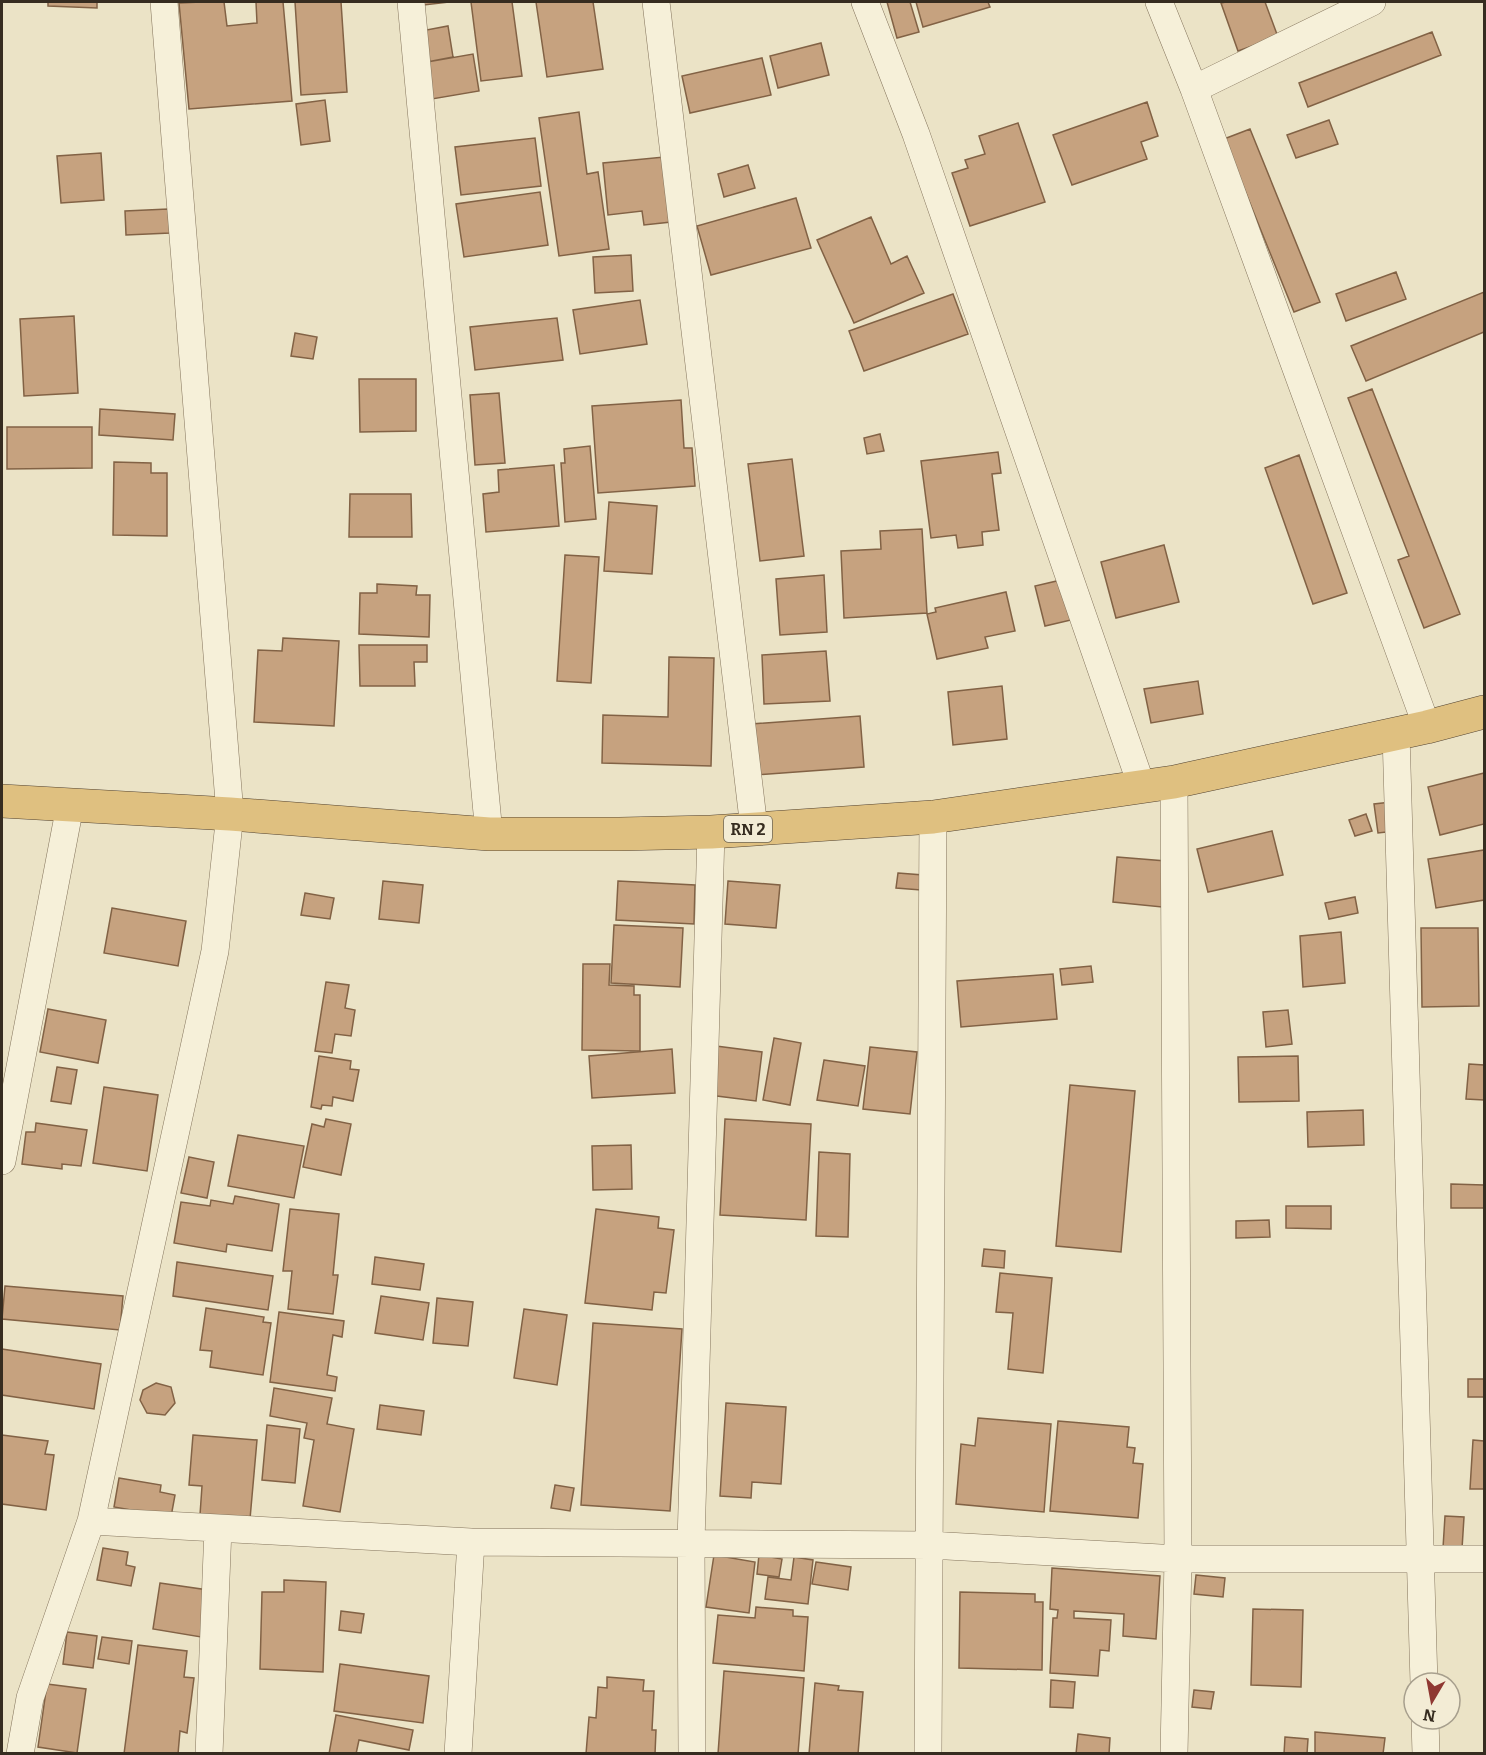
<svg xmlns="http://www.w3.org/2000/svg" width="1486" height="1755" font-family="Bitter,serif">
<rect width="100%" height="100%" fill="#ebe3c6"/>
<path fill="#c6a27f" stroke="#826245" stroke-width="1.5" d="M48,2H97V8L48,6Z
M201,2H224L227,26L257,23L256,2H283L292,101L189,109L179,3Z
M295,2H341L347,92L301,95Z
M424,2H449L424,5Z
M471,2H512L522,76L481,81Z
M536,2H593L603,69L547,77Z
M887,2H910L919,32L897,38Z
M916,2H988L990,7L923,27Z
M1226,2H1265L1278,37L1238,51L1221,3Z
M448,26L453,57L427,62L421,31Z
M1432,32L1441,55L1308,107L1299,83Z
M821,43L829,75L778,88L770,56Z
M473,54L479,91L432,99L427,62Z
M762,58L771,95L690,113L682,76Z
M325,100L330,141L301,145L296,104Z
M1147,102L1158,136L1141,142L1147,159L1072,185L1053,135Z
M579,112L587,174L598,172L609,249L559,256L539,118Z
M1329,120L1338,144L1296,158L1287,135Z
M1018,123L1045,202L970,226L952,173L968,168L965,160L985,154L979,136Z
M1250,129L1320,302L1294,312L1224,139Z
M535,138L541,186L461,195L455,147Z
M101,153L104,200L61,203L57,156Z
M664,157L671,222L644,225L642,211L608,215L603,163Z
M748,165L755,188L724,197L718,174Z
M540,192L548,245L464,257L456,204Z
M796,198L811,248L711,275L697,226Z
M168,209L170,233L126,235L125,211Z
M871,217L891,264L907,256L924,293L854,323L817,240Z
M631,255L633,291L595,293L593,257Z
M1396,272L1406,299L1346,321L1336,294Z
M1484,292V332L1366,381L1351,346Z
M953,294L968,334L864,371L849,331Z
M640,300L647,344L580,354L573,310Z
M74,316L78,393L24,396L20,319Z
M557,318L563,360L475,370L470,327Z
M295,333L317,337L313,359L291,356Z
M359,379H416V431L360,432Z
M1372,389L1460,614L1424,628L1398,560L1409,556L1348,398Z
M499,393L505,463L475,465L470,395Z
M681,400L684,448H692L695,486L598,493L592,406Z
M100,409L175,414L173,440L99,435Z
M7,427H92V468L7,469Z
M880,434L884,451L867,454L864,438Z
M590,446L596,519L565,522L561,463H565L564,449Z
M998,452L1001,473L992,474L999,530L982,532L983,545L958,548L956,535L931,538L921,461Z
M1299,455L1347,593L1313,604L1265,468Z
M792,459L804,556L760,561L748,464Z
M114,462L151,463V473H167V536L113,535Z
M554,465L559,526L486,532L483,494L499,492L498,470Z
M350,494H411L412,537H349Z
M609,502L657,506L652,574L604,571Z
M922,529L927,613L844,618L841,551L881,549L880,531Z
M1164,545L1179,602L1116,618L1101,562Z
M565,555L599,557L591,683L557,681Z
M824,575L827,632L780,635L776,579Z
M1061,580L1071,620L1045,626L1035,586Z
M377,584L417,586L416,595H430L429,637L359,634L360,593H377Z
M1006,592L1015,631L985,637L988,648L937,659L927,614L936,612L935,608Z
M283,638L339,641L334,726L254,722L258,650L282,651Z
M359,645H427V662H414L415,686H360Z
M826,651L830,701L764,704L762,655Z
M669,657L714,658L711,766L602,763L603,715L668,717Z
M1198,681L1203,714L1151,723L1144,689Z
M1002,686L1007,739L953,745L948,692Z
M860,716L864,767L755,775L751,724Z
M1484,773V824L1440,835L1428,787Z
M1391,802L1395,831L1378,833L1374,804Z
M1366,814L1372,831L1355,836L1349,820Z
M1272,831L1283,875L1208,892L1197,849Z
M1484,850V900L1436,908L1428,859Z
M1117,857L1166,861L1162,907L1113,902Z
M898,873L923,875L921,890L896,888Z
M383,881L423,885L419,923L379,919Z
M618,881L695,885L694,924L616,920Z
M728,881L780,885L776,928L725,924Z
M305,893L334,898L330,919L301,915Z
M1355,897L1358,913L1329,919L1325,903Z
M112,908L186,921L178,966L104,953Z
M614,925L683,928L680,987L611,983Z
M1421,928H1478L1479,1006L1422,1007Z
M1341,932L1345,983L1303,987L1300,936Z
M583,964H610L609,985L634,986V995H640V1051L582,1050Z
M1091,966L1093,982L1062,985L1060,969Z
M1053,974L1057,1019L961,1027L957,981Z
M326,982L349,985L345,1008L355,1010L351,1036L335,1034L332,1053L315,1051Z
M48,1009L106,1020L98,1063L40,1052Z
M1288,1010L1292,1044L1266,1047L1263,1012Z
M774,1038L801,1043L790,1105L763,1100Z
M716,1046L762,1052L756,1101L709,1095Z
M870,1047L917,1052L910,1114L863,1109Z
M672,1049L675,1093L592,1098L589,1056Z
M319,1056L351,1061L350,1069L359,1070L353,1101L333,1097L332,1106L322,1105L321,1109L311,1107Z
M1298,1056L1299,1101L1239,1102L1238,1057Z
M824,1060L865,1066L858,1106L817,1100Z
M1469,1064L1484,1065V1100L1466,1099Z
M57,1067L77,1070L71,1104L51,1101Z
M1070,1085L1135,1091L1121,1252L1056,1246Z
M104,1087L158,1095L147,1171L93,1163Z
M1363,1110L1364,1145L1308,1147L1307,1112Z
M326,1119L351,1124L341,1175L303,1167L312,1124L324,1127Z
M725,1119L811,1124L806,1220L720,1215Z
M36,1123L87,1130L81,1166L62,1164V1169L22,1164L26,1132H35Z
M238,1135L304,1146L294,1198L228,1186Z
M631,1145L632,1189L593,1190L592,1146Z
M819,1152L850,1154L848,1237L816,1236Z
M189,1157L214,1162L207,1198L181,1193Z
M1451,1184L1484,1185V1208H1451Z
M235,1196L279,1204L272,1251L227,1244L226,1252L174,1243L181,1202L210,1206L211,1200L233,1204Z
M1286,1206H1331V1229L1286,1228Z
M290,1209L339,1214L333,1275H338L333,1314L288,1309L292,1271H283Z
M596,1209L659,1217L658,1228L674,1230L666,1293L654,1292L652,1310L585,1303Z
M1269,1220L1270,1237L1236,1238V1221Z
M984,1249L1005,1251L1004,1268L982,1266Z
M375,1257L424,1264L420,1290L372,1284Z
M177,1262L273,1276L268,1310L173,1296Z
M1000,1273L1052,1278L1043,1373L1008,1369L1013,1313L996,1312Z
M5,1286L123,1296L120,1330L2,1319Z
M381,1296L429,1303L423,1340L375,1333Z
M437,1298L473,1302L468,1346L433,1343Z
M206,1308L264,1317L263,1322L271,1323L263,1375L210,1367L212,1351L200,1350Z
M524,1309L567,1315L557,1385L514,1378Z
M279,1312L344,1321L342,1337L333,1335L327,1375L337,1377L335,1391L270,1382Z
M593,1323L682,1329L670,1511L581,1505Z
M2,1349L101,1364L94,1409L2,1395Z
M1468,1379H1484V1397H1468Z
M156,1383L171,1387L175,1403L165,1415L147,1413L140,1400L143,1390Z
M274,1388L332,1398L327,1424L354,1429L340,1512L303,1506L314,1440L304,1438L307,1423L270,1416Z
M726,1403L786,1407L781,1484L752,1482L751,1498L720,1496Z
M380,1405L424,1411L421,1435L377,1429Z
M978,1418L1051,1424L1044,1512L956,1504L961,1444L975,1446Z
M1058,1421L1129,1427L1127,1447L1135,1448L1133,1463L1143,1464L1138,1518L1050,1511Z
M267,1425L300,1429L295,1483L262,1480Z
M2,1435L48,1441L45,1454L54,1455L46,1510L2,1504Z
M193,1435L257,1440L250,1519L200,1515L202,1486L189,1485Z
M1473,1440L1484,1441V1489H1470Z
M119,1478L161,1485L160,1492L175,1495L171,1517L114,1507Z
M555,1485L574,1488L570,1511L551,1508Z
M1445,1516L1464,1517L1462,1549L1443,1548Z
M103,1548L128,1552L126,1565L135,1567L131,1586L97,1580Z
M714,1555L755,1562L749,1613L706,1607Z
M759,1555L782,1559L779,1577L757,1574Z
M794,1557L813,1560L808,1604L765,1599L768,1577L791,1580Z
M816,1562L851,1567L848,1590L812,1584Z
M1052,1568L1160,1576L1156,1639L1123,1636L1124,1614L1074,1611V1618L1111,1620L1109,1651L1100,1650L1098,1676L1050,1673L1053,1618H1057L1058,1610L1050,1609Z
M1196,1575L1225,1578L1223,1597L1194,1594Z
M284,1580L326,1582L323,1672L260,1669L262,1592H284Z
M160,1583L208,1590L201,1637L153,1629Z
M960,1592L1035,1594V1602H1043L1042,1670L959,1668Z
M756,1607L793,1610V1616L808,1617L804,1671L713,1663L718,1615L755,1618Z
M1253,1609L1303,1610L1301,1687L1251,1685Z
M341,1611L364,1614L361,1633L339,1630Z
M67,1632L97,1636L93,1668L63,1664Z
M102,1637L132,1641L129,1664L98,1659Z
M138,1645L187,1651L184,1677L194,1678L187,1733L180,1731L178,1754H124Z
M340,1664L429,1676L423,1723L334,1711Z
M724,1671L804,1678L798,1754H718Z
M607,1677L644,1680L643,1691H654L652,1730H656L655,1754H586L589,1717L596,1718L598,1687L607,1688Z
M1051,1680L1075,1682L1073,1708L1050,1707Z
M815,1683L839,1686L838,1690L863,1692L858,1754H809Z
M47,1684L86,1689L77,1753L38,1747Z
M1194,1690L1214,1692L1211,1709L1192,1707Z
M336,1715L413,1730L409,1750L359,1740L356,1754H329Z
M1315,1732L1385,1738L1383,1754H1315Z
M1078,1734L1110,1738L1109,1754H1076Z
M1285,1737L1308,1739L1307,1754H1284Z"/>
<g fill="none" stroke-linecap="round" stroke-linejoin="round">
<g stroke="#85755d" stroke-width="28">
<path id="minor" d="M411,2L489,834
M656,2L754,828
M865,2L916,134L1142,787
M1159,2L1194,89L1427,727
M1194,89L1372,2
M1396,734L1424,1683
M1174,782L1178,1559L1174,1754
M2,1161L70,806
M91,1521L471,1542L929,1545L1178,1559H1484
M1425,1719L1426,1754
M20,1754L30,1698L91,1521L215,951L230,814L164,2
M209,1754L218,1528
M458,1754L471,1542
M692,1754L691,1543L711,832
M928,1754L933,817"/>
</g>
<g stroke="#534331" stroke-width="34">
<path id="trunk" d="M2,801L230,814L489,834H619L711,832L933,817L1174,782L1427,727L1484,712"/>
</g>
<use href="#minor" stroke="#f6f0d9" stroke-width="27"/>
<use href="#trunk" stroke="#dfc080" stroke-width="33"/>
</g>
<g text-anchor="middle" stroke-width="5" stroke-linejoin="round" paint-order="stroke">
<rect fill="#f3ecd5" stroke="#6f6656" stroke-width="1.5" x="724" y="816" width="48" height="26" rx="4.5"/>
<g font-size="16" font-weight="bold" fill="#362c20">
<text x="748" y="835">RN 2</text>
</g>
</g>
<rect width="1486" height="1755" fill="none" stroke="#362c20" stroke-width="6"/>
<g transform="translate(1432 1701) rotate(190)"><circle r="28" fill="#f3ecd5" stroke="#a79f8d" stroke-width="1.5"/>
<path d="M0-4.5L10 22L0 15L-10 22Z" fill="#8f3832"/>
<text y="-9" font-size="16" font-weight="bold" text-anchor="middle" fill="#362c20">N</text>
</g>
</svg>
